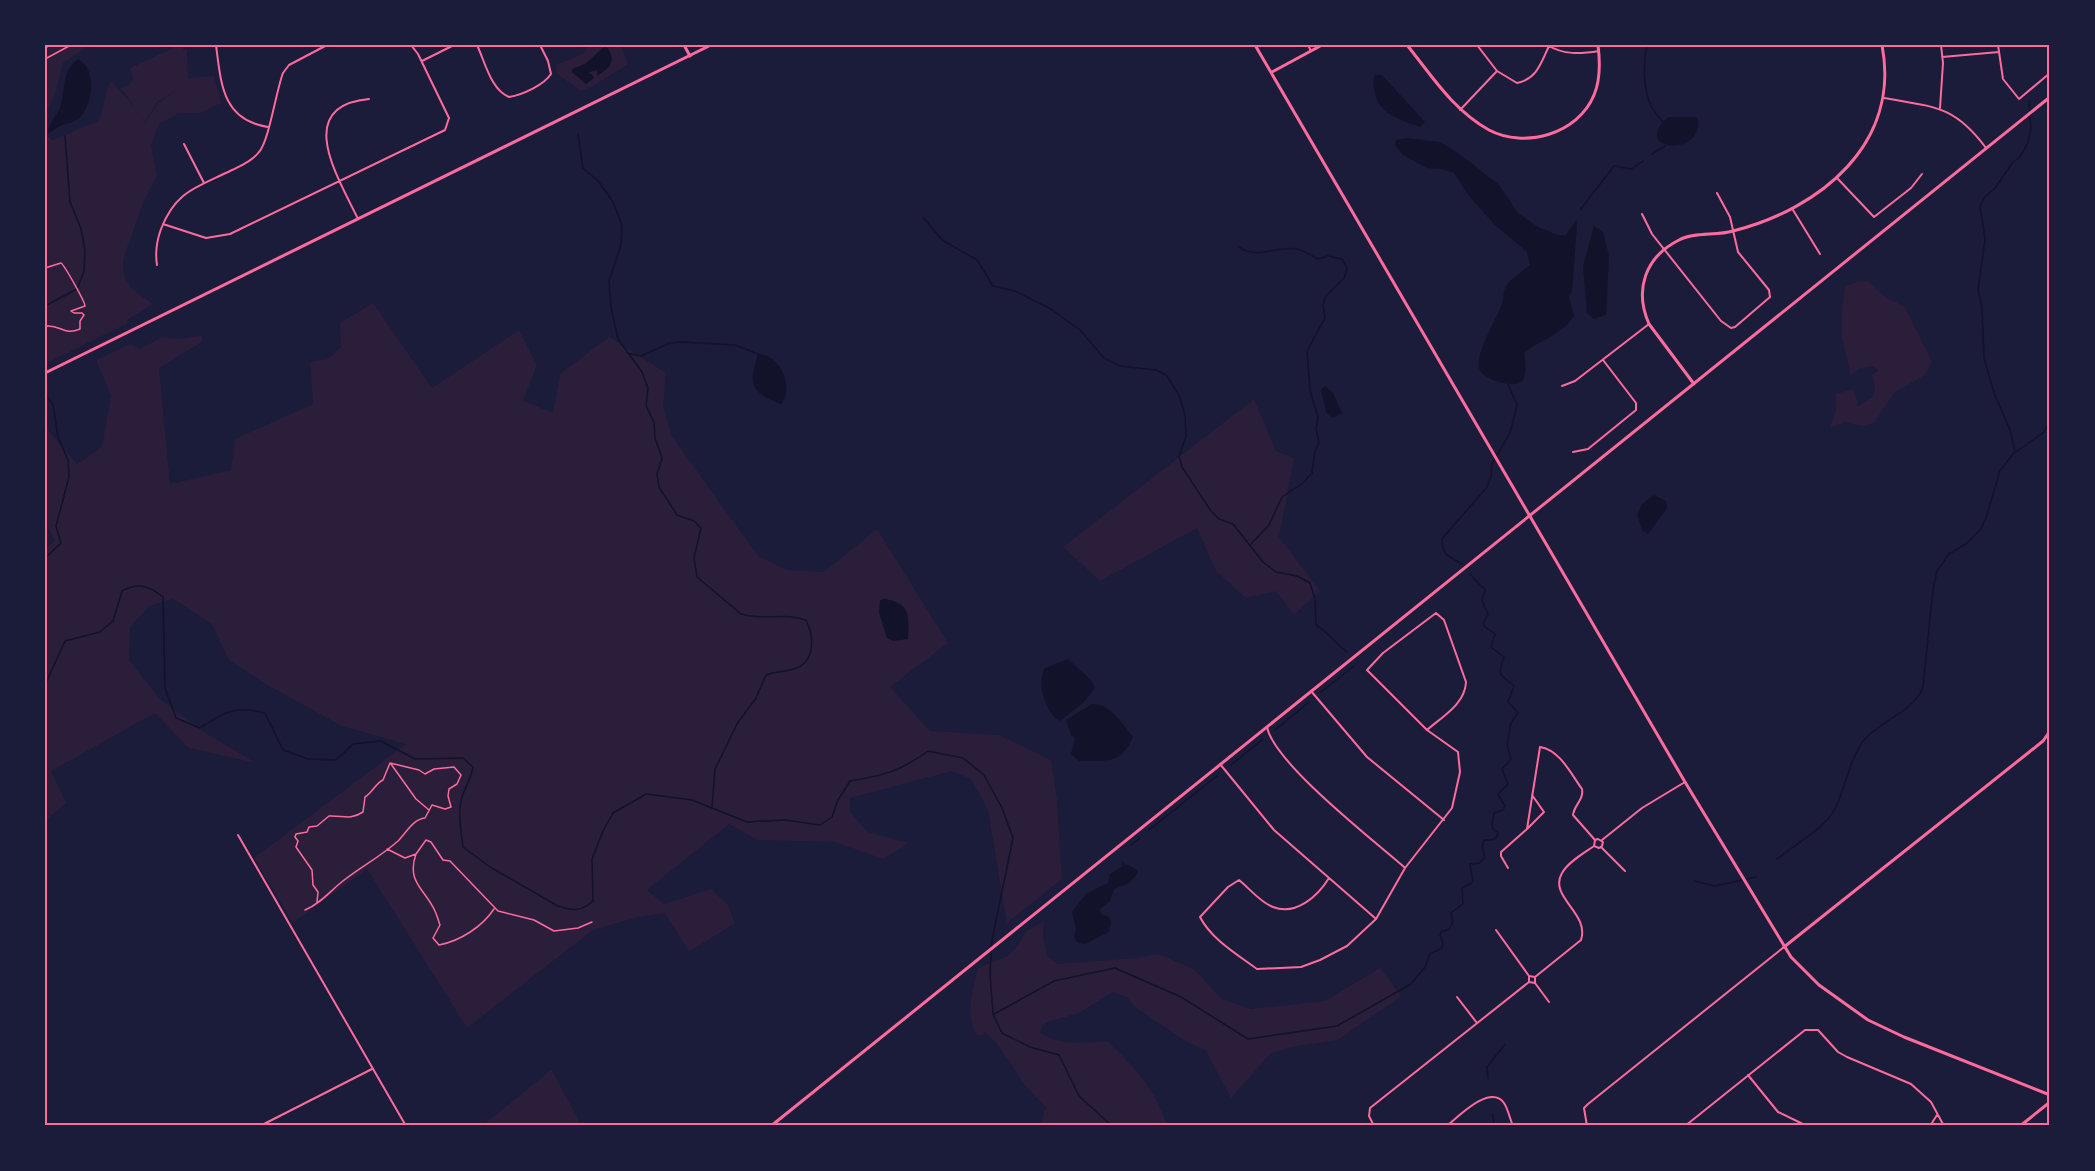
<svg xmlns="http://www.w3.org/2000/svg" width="2095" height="1171" font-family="'Alegreya Sans',sans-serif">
<rect width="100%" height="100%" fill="#1b1b3a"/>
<path fill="#2a1e3b" d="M45,45H90L63,63L55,95L45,115Z
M178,45H184L183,49L187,50L188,78L214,76L221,103L200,113H179L159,124L151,145L157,175L143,203L123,260L124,276L132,289L153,304L127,320L128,323L45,364V134L52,140C68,136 81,125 97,122L101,115L108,86L112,89L108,85L112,82L136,109L145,123L158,103L179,88L157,102L145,122L121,88L130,84L133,79L130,68L171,49L172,51V48Z
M590,45H620L628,64L593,86L581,91L557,74L556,65L584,53Z
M1859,281L1870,282L1882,295L1905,307L1932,361L1925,375L1895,392L1874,423L1862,426L1845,422L1830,428L1836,409V394L1854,389L1858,406L1873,397L1875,386L1872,375L1879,370L1872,366L1858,369L1851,376L1842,337V310L1845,286Z
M373,303L432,388L519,330L537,365L523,401L553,413L560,374L609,337L666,373L663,406L672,436L758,556L787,570L824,572L877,529L948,643L890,687L930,731L999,735L1051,760L1057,799L1062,879L1007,923L988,810L971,779L952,771L850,798V812L868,832L909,843L883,859L835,842L758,840L729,824L647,890L664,904L711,889L728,905L735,923L689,952L665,913L638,917L593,930L467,1028L367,869L293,923L254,858L406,744L342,726L271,687L229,660L212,624L173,599L149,606L130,627L129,660L160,699L207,734L256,763L189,748L155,713L51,771L66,803L45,821V549L55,541L45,523V427L77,464L102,447L111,396L96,360L130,344L140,349L162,337L181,339L202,335V342L159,368L170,484L231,470L235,439L313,404L310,362L328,359L341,347L340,323Z
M1254,399L1276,451L1294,458L1279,537L1320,591L1294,615L1276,591L1246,598L1216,571L1197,528L1100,581L1063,547Z
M1044,922L1043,935L1047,956L1058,964L1137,958L1158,954L1194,969L1222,999L1251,1009L1325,1001L1380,968L1401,996L1338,1040L1297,1046L1271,1053L1231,1098L1206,1051L1184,1040L1135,1007L1127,997L1112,992L1079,1013L1048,1022L1042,1026L1040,1033C1061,1046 1084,1042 1107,1041C1134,1066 1156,1090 1167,1126H1040L1046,1107C1037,1098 1027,1089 1020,1078C1009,1061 1000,1045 985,1032L982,1035H977C964,1016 973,989 978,968L1008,956L1019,944L1026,931Z
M551,1069L582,1126H482L551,1070Z"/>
<path fill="#12122b" d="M604,47H607C617,61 610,68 597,76V70L590,72L589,74H592L594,78L586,84L572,72V69L585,64Z
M78,59C98,70 93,106 78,119C73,123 66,123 60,126C56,128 52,131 48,134C48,123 56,117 60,108C66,89 61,72 78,59Z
M1375,75H1382L1425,122L1420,127C1402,120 1380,115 1375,94C1374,87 1372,82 1375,75Z
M1669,117H1697C1705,140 1673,154 1658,140C1655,131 1661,122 1669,117Z
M1405,138L1440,142L1461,155L1499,185L1518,213L1538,227L1558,235H1566L1576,220L1577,225L1572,291L1569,297L1574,316C1561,336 1541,339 1524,353C1525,361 1527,372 1523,380C1516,390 1487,380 1481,372C1471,359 1497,319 1502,304C1504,299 1503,291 1506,286C1511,279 1523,271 1530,265L1527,252L1494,224L1469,196L1454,173L1442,169L1427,168L1403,155L1395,145L1396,140Z
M1594,226L1603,232L1609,256L1606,315L1594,319L1587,313L1583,266Z
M758,354C780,355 795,386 781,404C749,392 749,384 758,354Z
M1325,386L1333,393L1342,413L1332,418L1326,412L1321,389Z
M1654,495L1666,501L1667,508L1648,534L1642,530L1637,515L1641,505Z
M885,599C911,603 909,617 908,639L893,641L887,638L879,613L880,600Z
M1068,659L1091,680L1095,688L1084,702L1060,721C1045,713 1036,682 1045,668Z
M1092,704C1110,703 1123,725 1133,737C1120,766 1106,760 1079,761L1071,754L1075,738L1071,735L1066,720Z
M1126,864L1137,870L1138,873L1129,883L1114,889L1110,901L1100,909L1101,914L1109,917L1111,922L1109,932L1085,944L1078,943L1074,937L1076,930L1072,912L1086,894L1108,883L1110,874Z"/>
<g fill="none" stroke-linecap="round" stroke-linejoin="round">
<path stroke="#12122b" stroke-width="1.5" d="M1647,45C1643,64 1643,88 1651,106C1654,112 1659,117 1663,122
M578,134L583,168L598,181L613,202L622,225L621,245L609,281L611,307L618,339L642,372L648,388L646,406L654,422L655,438L662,458L657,474L659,487L677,515L694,521L701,528L694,558L697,577L741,614C762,621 785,612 806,620C814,636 816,662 794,669C784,672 776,671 766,675L756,698L737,724L715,769L712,807
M1652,154L1665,146
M1580,210L1614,166L1631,169L1643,161
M923,217L942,240L977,260L993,286L1015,291L1051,309L1080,330L1104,358L1120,366L1156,370L1166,375L1179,395L1185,415L1186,437L1179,456L1182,467L1211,511L1219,519L1233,524L1263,562L1276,572L1297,576L1310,583L1315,599L1316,625C1329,633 1335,643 1347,652
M1238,246C1255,261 1277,245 1297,249C1304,250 1312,256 1318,259L1328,256L1342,259L1347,268L1344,278L1325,297L1323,305L1325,318L1307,351L1310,390L1318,418L1316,429L1319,442L1315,451L1312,473L1303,483L1282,497L1269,525L1251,544
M45,306L77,289L84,271L85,250L81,229L70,202L65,136
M627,353L641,356L670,343L681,342L735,345L758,354
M45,393L53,405L58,437L68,460L69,477L56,526L61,543L45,558
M2015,452L2010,430L1994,393L1984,358L1982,308L1978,290L1985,239L1980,206L1984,198L1995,188L2013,162L2019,158L2027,145L2031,129L2029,101
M1462,564C1449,556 1442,556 1442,539L1487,487L1491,477L1492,464L1510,433L1517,405L1508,384
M45,685L65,641L100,632L113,621L122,591C139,582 149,586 163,597L165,688L176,718L200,728C224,712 235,705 265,713L283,750L308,759L336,760L353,744L381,741L415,759L463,758L473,767C471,778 467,784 463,794C457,810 461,830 463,847L490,867L558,906C573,911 581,912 593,901L592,859L603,831L613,813L646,794L692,800L747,822L785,820L820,825L832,817L838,800L850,781C885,775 899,772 928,751L963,758L984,775L1002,808L1013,838L992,940L990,974L993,1014L1002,1033L1030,1047L1059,1055L1079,1096L1112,1126
M1321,692L1354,666
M45,725V728
M1275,730L1309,702
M1231,765L1263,739
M1149,830L1217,776
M1131,845L1140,838
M1777,859C1795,844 1826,828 1836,807C1845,787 1851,755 1865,739C1882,720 1913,712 1923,687L1933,589L1937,571L1949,554L1967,543L1981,529L1986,518L2000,471L2013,454L2044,432L2050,421
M1123,865V862
M1695,881L1715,886L1756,877
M994,1014L1054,981L1115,968L1181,997L1248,1039L1337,1026L1411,984L1425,967L1430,954L1442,948L1443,944L1440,935L1442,931L1449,930L1453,922L1451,913L1463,904L1462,888L1473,882L1470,864L1480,863L1485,857L1482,847L1484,840C1492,840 1496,841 1498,833L1493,829L1492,825L1494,813L1503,810L1505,806L1498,794L1508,784L1502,769L1511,759L1507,745L1511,723L1518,713L1508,702L1514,686C1500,673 1497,678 1504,657L1491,647L1495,634L1485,627L1483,623L1488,614L1482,600L1485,590L1470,574
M1488,1079L1487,1067L1505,1044
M1493,1114L1494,1126"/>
<path stroke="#ff6b9d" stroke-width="1.5" d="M45,48L50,45
M45,59L71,45
M45,268L61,263C65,266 85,302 85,306L71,311L74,313H82L84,315L80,321V329C64,336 61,325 47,326L45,329
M391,764L416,799L429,810
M387,849L405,858L416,854C406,882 425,889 435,911C437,915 438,920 440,925L433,938L439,945C460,941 482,927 494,909
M416,854L426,840L431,842L443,860L450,861L498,911L534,920L554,931L578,928L592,922
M305,910C318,905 328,894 338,885C357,869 379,858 398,841C406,833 413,819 425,818L432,805L445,809L451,807L448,796L449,789L457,784L461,775L454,767L434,769L425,774L419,770L390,763L383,780C375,784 373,792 365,797L363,812C349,821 343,815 329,816L317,826L309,827L307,832L296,834L295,837L298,841L296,847L312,870L313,885L318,892L317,902"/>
<path stroke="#ff6b9d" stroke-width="2" d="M216,45C221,83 222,120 268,127
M477,45C485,62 491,90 509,97C522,95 544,85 551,74L548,61L540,45
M1308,45L1311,51
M1477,45L1497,71L1517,83C1537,79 1541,63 1549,46
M1547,45C1564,55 1580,54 1599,51
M1998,45L2003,79L2019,99L2050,73
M1942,57L1999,52
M422,61L454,45
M1884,98C1934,107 1954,105 1986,148
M1940,108L1943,63L1941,45
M1460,110L1497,71
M184,144L204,183
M1837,178L1874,217L1911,188L1922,174
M1793,210L1820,254
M1642,214L1652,234L1721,321L1731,328L1735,327L1770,297L1769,290L1738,252L1730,217L1717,193
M358,219C339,179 292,106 369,99
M163,224L206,238L230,234L445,130L449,118L418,54L411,45
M157,265C155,253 157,240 161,229C176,190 198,187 232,170C242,165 252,161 259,152C269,141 276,91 283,73L289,65L327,45
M1562,386L1575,381L1649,324
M1573,452L1588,449L1636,410V403L1603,360
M1311,691L1367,757L1444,820
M1267,727C1274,763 1373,840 1404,867
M1220,764L1274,830L1375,918
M1527,829L1544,812L1532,795
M238,835L406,1126
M1602,840L1642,808L1685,782
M1601,847L1625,871
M1508,868L1501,856V852L1527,829L1540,747C1560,750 1571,774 1582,789C1584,800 1574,805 1573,815L1595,840
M1329,878C1318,896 1296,916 1273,907C1261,903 1249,888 1239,880L1228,887L1200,917C1211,939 1238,955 1257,969L1301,967L1320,960L1347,946L1376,919L1405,868L1452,808L1460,772L1458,752L1427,730L1367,670L1383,653L1436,613L1444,620L1466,682C1465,704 1443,716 1427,730
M1496,930L1529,976
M1535,977V983L1529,982V976L1535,977L1581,940C1590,913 1548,897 1562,873C1568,862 1584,853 1594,846L1595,840L1598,839L1603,842L1602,846L1599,848L1594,846
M1535,983L1549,1002
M1457,997L1477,1023
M1748,1075L1778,1112L1807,1126
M260,1126L372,1069
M1374,1126L1369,1116L1370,1108L1529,982
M1447,1126C1459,1116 1490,1084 1504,1103C1508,1109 1510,1119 1513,1126
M1587,1126L1584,1108L1588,1104L1784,947
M1685,1126L1805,1030H1818L1838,1052L1847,1057L1911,1084L1931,1102L1944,1126
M1930,1126L1937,1115"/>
<path stroke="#ff6b9d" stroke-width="3" d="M684,45L690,56
M1407,45C1432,76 1453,110 1489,130C1525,149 1578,134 1594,95C1601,79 1600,61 1598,45
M1272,72L1322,45
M1694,384L1649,324C1634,290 1645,257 1679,240C1694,232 1716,236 1733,231C1820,209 1901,144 1882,45
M1784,947L2028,753L2043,741L2050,731
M771,1126L2050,97
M2020,1126L2050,1102"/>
<path stroke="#ff6b9d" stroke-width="3" d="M1255,45L1685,782L1791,957L1819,985L1868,1020L1904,1037L2050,1095
M45,373L711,45"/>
</g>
<rect width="2095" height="1171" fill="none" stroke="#1b1b3a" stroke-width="93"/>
<rect x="46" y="46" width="2002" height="1078" fill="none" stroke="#ff6b9d" stroke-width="2"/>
</svg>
